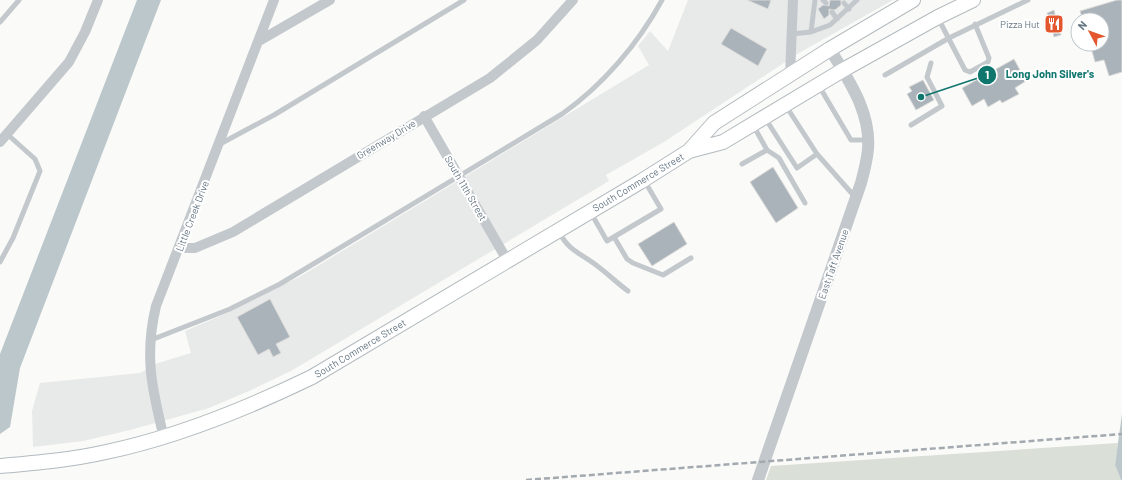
<svg xmlns="http://www.w3.org/2000/svg" width="1122" height="480" font-family="Barlow,sans-serif">
<rect width="100%" height="100%" fill="#fafaf8"/>
<path fill="#e8e9e9" d="M688,0H893L799,53L664,142L606,175L609,181L291,371L249,391L209,408L130,430L83,441L33,447L32,411L40,383L140,373L155,364L191,353L185,331L232,311L301,276L649,65L638,46L650,31L668,51Z"/>
<path fill="#dadfd7" d="M1118,443L1115,465L1121,480H766L771,466Z"/>
<path fill="#bbc7cb" d="M137,0H161L20,368L10,427L0,434V354Z
M1122,414V480H1121L1115,465Z"/>
<path fill="#aab3b9" stroke="#dcdcda" d="M747,0H771L768,9Z
M830,0H841V5L835,10L829,9V15L824,19L818,9L823,5L829,6Z
M1117,0H1122V72L1109,76L1104,60L1095,62L1090,44H1102V20H1083L1080,11Z
M1054,10L1061,35L1054,37L1047,13Z
M731,28L767,49L758,66L721,44Z
M1014,59L1026,81L1015,88L1019,94L1002,103L1000,100L988,107L984,99L972,106L962,88Z
M923,80L934,100L916,110L907,94L912,91L909,87Z
M773,167L798,208L776,223L750,182Z
M674,222L687,244L652,266L638,244Z
M270,299L290,337L276,344L281,353L273,357L269,349L258,355L237,317Z"/>
<g fill="none" stroke-linecap="round" stroke-linejoin="round">
<g stroke="#b3babf" stroke-width="16">
<path id="secondary" d="M689,151L723,142L843,70L938,17L973,0
M0,466C35,463 71,460 106,452C178,437 246,409 312,377L640,182L689,151L714,123L830,49L913,0"/>
</g>
<path stroke="#c3c8cc" stroke-width="5" d="M815,0L811,32L830,25L857,0
M823,0L826,3
M844,3L849,9
M832,12L837,19
M938,18L965,70L970,72L988,62L989,58L975,24
M0,22L19,0
M791,34L811,32
M885,75L949,38L1028,0
M819,86L851,140H867
M765,118L797,168L817,154L786,106
M753,125L767,150L779,158L805,203
M911,125L942,106L927,77L931,63
M220,144L274,115L464,0
M817,154L855,197
M742,164L767,150
M591,213L607,241L661,209L644,180
M559,232C569,251 580,253 596,265C607,273 617,283 628,291
M614,237L627,259L633,263L663,275L691,258
M0,262L13,238L40,171L35,159L7,134
M151,340L230,309L280,284L562,114C603,85 638,44 662,0"/>
<path stroke="#c3c8cc" stroke-width="10" d="M259,41L330,0
M790,76L793,0
M424,116L507,260
M0,142L69,62L85,32L98,0
M180,248H195L233,232L490,78L537,40L573,0
M164,438C152,389 144,356 156,306L274,0"/>
<path stroke="#c3c8cc" stroke-width="12" d="M758,480L861,183C864,172 867,161 868,149C871,111 848,80 830,49"/>
<use href="#secondary" stroke="#fff" stroke-width="14"/>
<path stroke="#a2aab0" stroke-width="2.5" stroke-dasharray="6 3" stroke-linecap="butt" d="M526,480L1122,434"/>
</g>
<defs>
<g id="restaurant-square" transform="scale(1)"><rect x="-9" y="-9" width="18" height="18" rx="4" fill="#e4572e" stroke="#fff"/><path d="M-5-6h1v4h1v-4h1v4h1v-4h1v5L-1.5 .5V6h-2V.5L-5-1ZM5-6V6H3V1.5H1.5Q1.5-4 5-6Z" fill="#fff"/></g>
</defs>
<g fill-rule="evenodd">
<use href="#restaurant-square" x="1054" y="24"/>
</g>
<g text-anchor="middle" stroke-width="4" stroke-linejoin="round" paint-order="stroke">
<g font-size="10" fill="#657683" stroke="#fff" text-anchor="end">
<text x="1040" y="28">Pizza Hut</text>
</g>
<g font-size="10" fill="#657683" stroke="#fff">
<text transform="translate(386 139) rotate(-31)" y="4">Greenway Drive</text>
<text transform="translate(638 182) rotate(-31)" y="4">South Commerce Street</text>
<text transform="translate(466 188) rotate(60)" y="4">South 11th Street</text>
<text transform="translate(192 216) rotate(-69)" y="4">Little Creek Drive</text>
<text transform="translate(833 264) rotate(-71)" y="4">East Taft Avenue</text>
<text transform="translate(360 348) rotate(-31)" y="4">South Commerce Street</text>
</g>
</g>
<path fill="none" stroke="#0f766e" stroke-width="1.5" d="M921 97L987 75"/>
<g fill="#0f766e" stroke="#fff" stroke-width="1.5">
<circle cx="921" cy="97" r="4"/>
<circle cx="987" cy="75" r="10"/>
</g>
<g font-size="12" text-anchor="middle" font-weight="bold" fill="#fff">
<text x="987" y="79">1</text>
</g>
<g font-size="11" text-anchor="middle" font-weight="bold" fill="#0f766e" stroke="#fff" stroke-width="4" stroke-linejoin="round" paint-order="stroke">
<text x="1050" y="78">Long John Silver's</text>
</g>
<g transform="translate(1090 32) rotate(311)"><circle r="19" fill="#ffffff" stroke="#c1c8cd"/>
<path d="M0-3L7 15L0 10L-7 15Z" fill="#e4572e"/>
<text y="-6" font-size="11" font-weight="bold" text-anchor="middle" fill="#657683">N</text>
</g>
</svg>
